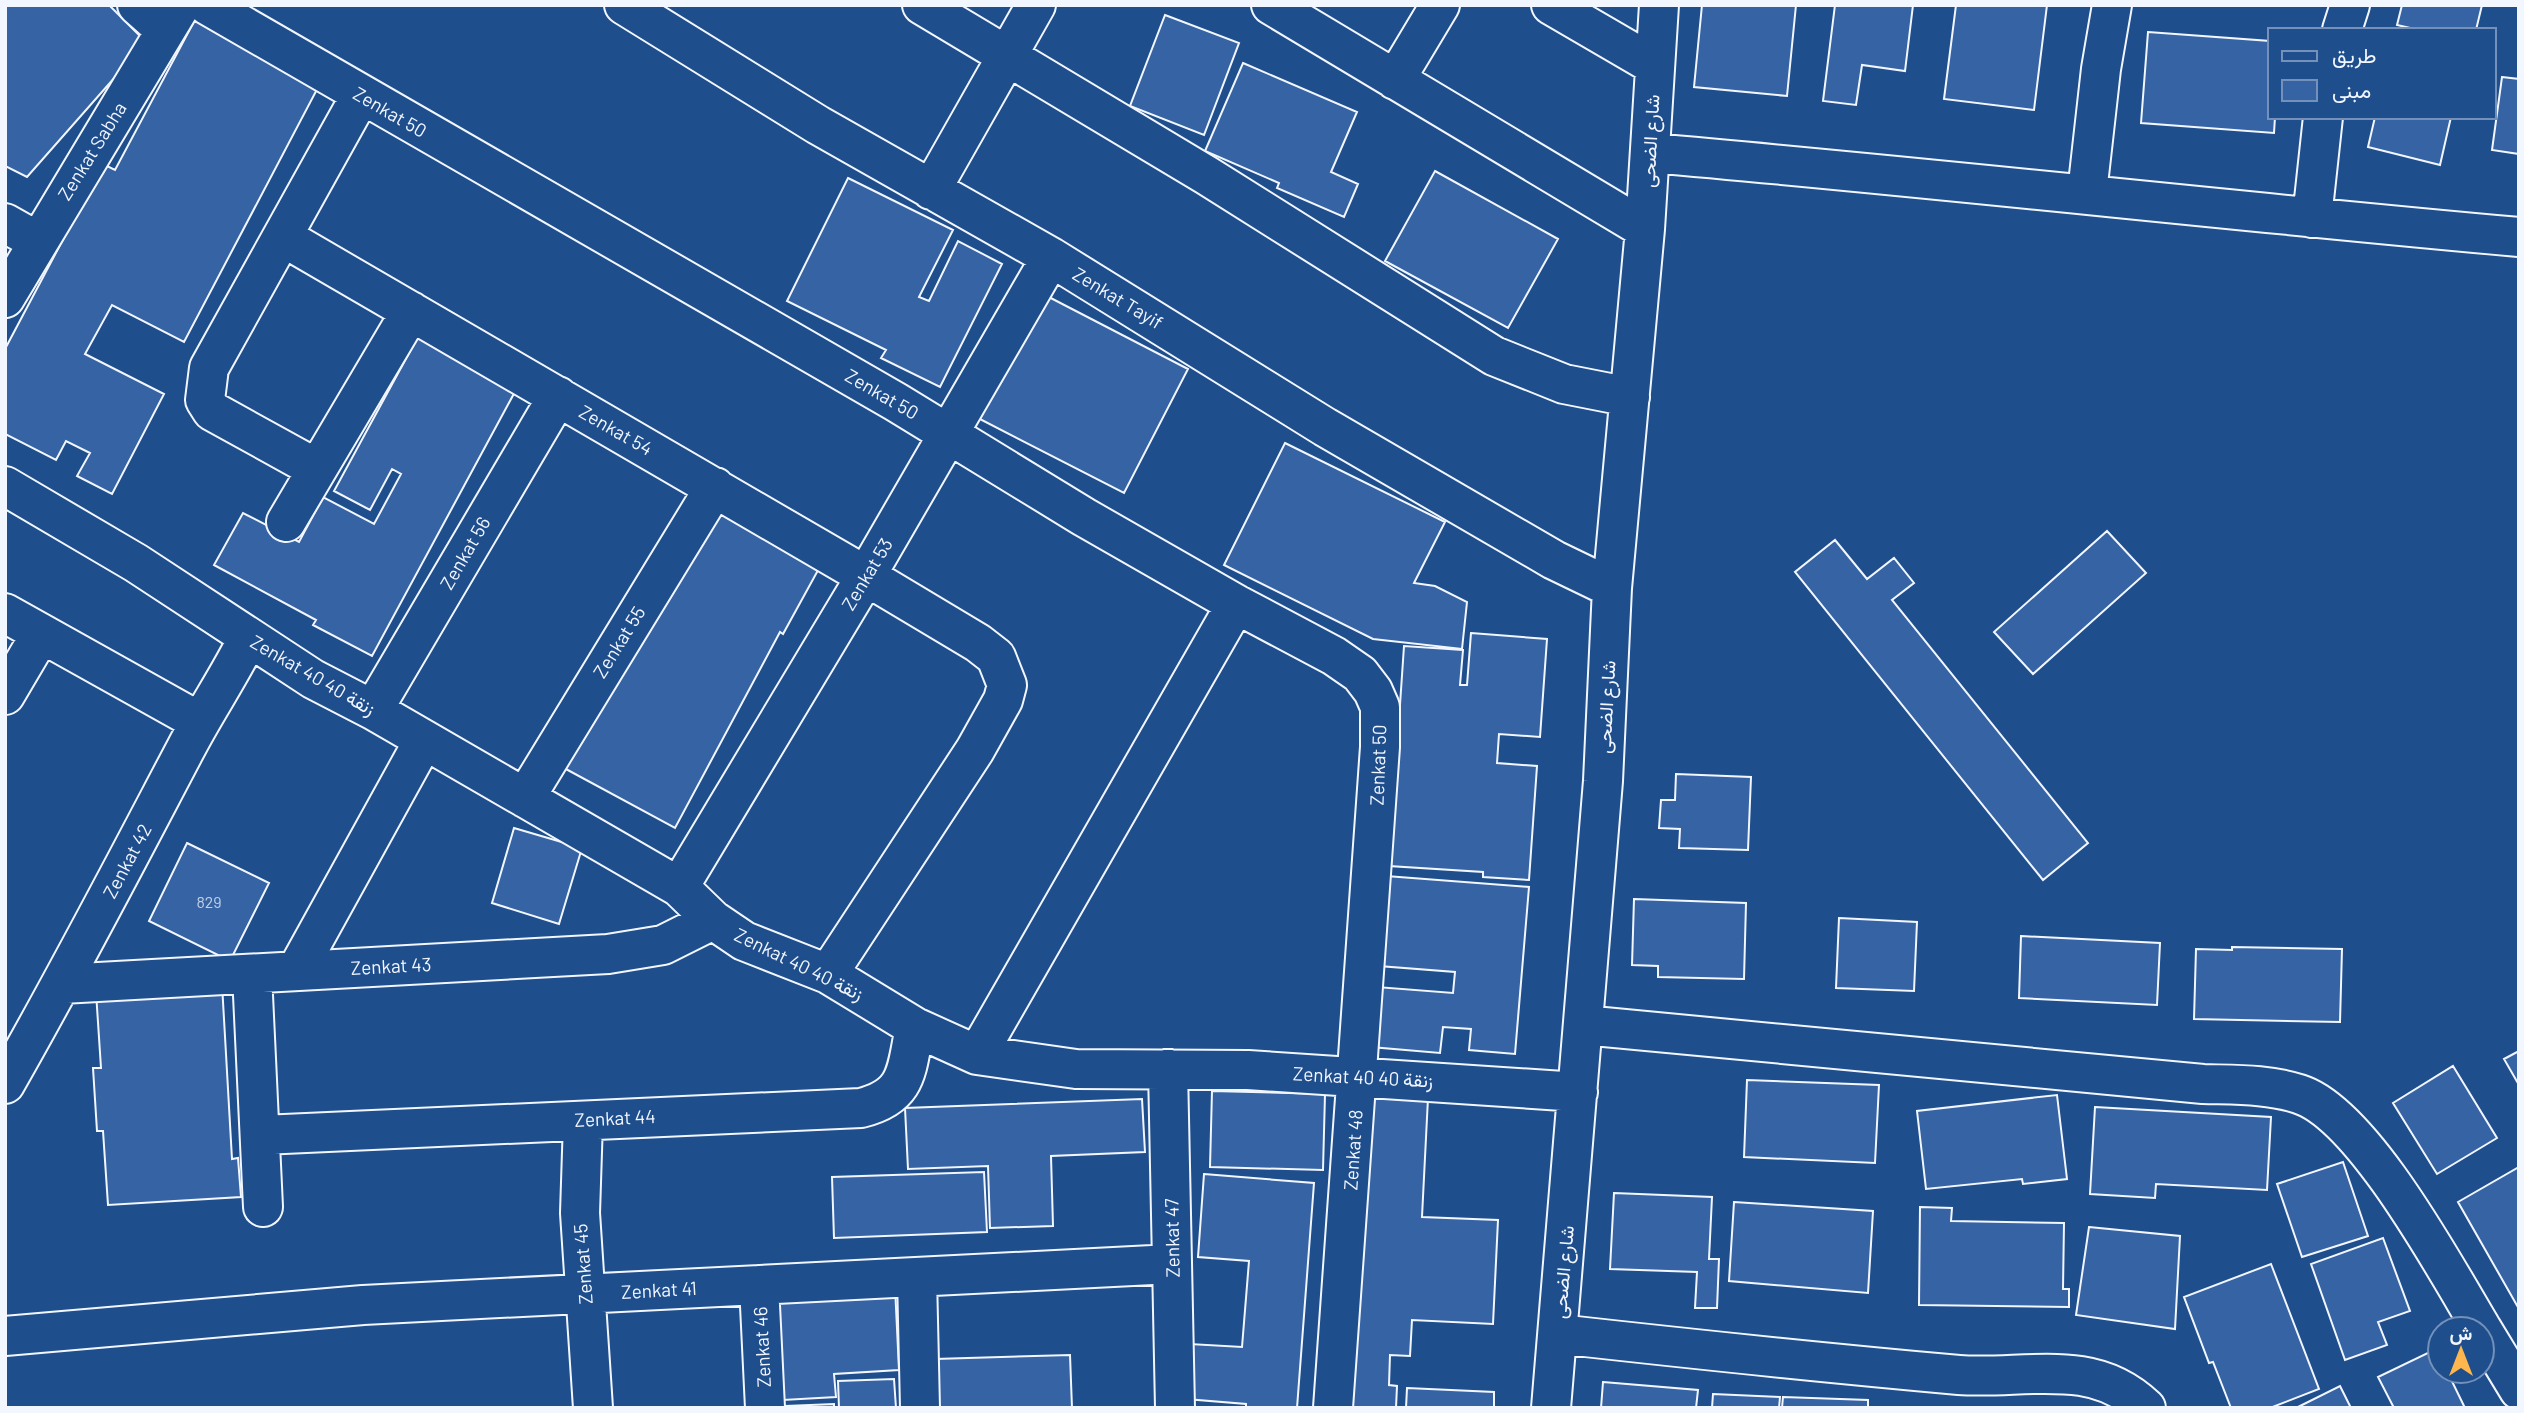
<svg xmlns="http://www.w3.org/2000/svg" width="2524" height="1413" font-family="Barlow,Vazirmatn,sans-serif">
<rect width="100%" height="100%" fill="#1f4e8c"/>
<path fill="#3563a3" stroke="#f2f6ff" stroke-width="2" d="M5,5H109L146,42L27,177L5,166Z
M1702,5H1796L1787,96L1694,87Z
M1835,5H1913L1905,71L1862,65L1856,105L1823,101Z
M1956,5H2047L2034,110L1944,99Z
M2402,5H2482L2476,30H2419L2397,25Z
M198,14L323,78L184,342L112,305L85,354L164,394L112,494L77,476L90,453L66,441L56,460L5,434V349L103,164L115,170Z
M1165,15L1239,43L1204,135L1130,106Z
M2148,32L2270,41V117H2275L2274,133L2141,123Z
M1243,63L1357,112L1331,172L1358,184L1344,217L1277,188L1279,183L1205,151Z
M2502,77L2519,79V154L2492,150Z
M2375,117H2451L2440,165L2368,147Z
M1435,171L1558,239L1508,328L1385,261Z
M848,178L953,230L919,297L929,301L958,241L1002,264L940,387L881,358L886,350L787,301Z
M1043,294L1188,369L1124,493L976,417Z
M421,331L517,388L372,656L313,625L316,620L214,565L243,513L299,542L323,497L374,524L401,474L392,469L370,510L334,491Z
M1285,443L1445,522L1414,583L1435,586L1467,602L1462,649L1373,639L1224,565Z
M715,506L822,563L783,634L780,632L675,828L564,768Z
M2107,531L2146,573L2033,674L1994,632Z
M1835,540L1867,579L1894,558L1914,583L1892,600L2088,843L2043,880L1795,572Z
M1471,633L1547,639L1540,737L1499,734L1497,763L1537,766L1529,880L1483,877V872L1389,866L1404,646L1463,650L1460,685H1467Z
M1676,774L1751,777L1748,850L1679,848L1680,829L1659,828L1661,800H1675Z
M514,828L582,848L559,924L492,903Z
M187,843L269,883L230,961L149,921Z
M1386,876L1529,887L1515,1054L1469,1050L1471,1029L1443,1027L1440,1053L1371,1047L1377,987L1453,993L1455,972L1379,966Z
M1634,899L1746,903L1744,979L1658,977V966L1632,965Z
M1839,918L1917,922L1914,991L1836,988Z
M2021,936L2160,943L2157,1005L2019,998Z
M2232,947L2342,949L2340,1022L2194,1019L2196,949L2232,950Z
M222,984L232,1159L238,1158L241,1197L108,1205L103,1131H97L93,1068H101L96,992Z
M2519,1051V1085L2504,1059Z
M2453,1066L2497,1138L2437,1174L2393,1103Z
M1747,1080L1879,1085L1875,1163L1744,1157Z
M1212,1091L1325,1094L1323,1170L1210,1167Z
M1364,1094L1428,1098L1422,1217L1498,1220L1493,1324L1412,1320L1410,1356L1390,1355L1389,1385L1397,1386L1396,1408H1348Z
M2057,1095L2067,1179L2023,1184L2022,1179L1926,1189L1917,1111Z
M1142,1099L1145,1152L1051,1156L1053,1226L990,1228L988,1166L908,1169L905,1108Z
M2095,1107L2271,1117L2267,1190L2156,1184L2155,1198L2090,1194Z
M2343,1162L2368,1236L2302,1257L2277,1184Z
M2519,1167V1309L2458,1202Z
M984,1172L987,1232L834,1238L832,1177Z
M1204,1174L1314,1183L1297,1408H1246V1404L1186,1399L1190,1344L1242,1347L1249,1261L1198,1257Z
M1614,1193L1712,1197L1709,1259H1719L1717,1308H1695L1697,1272L1610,1269Z
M1734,1202L1873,1211L1868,1293L1729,1281Z
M1920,1207L1952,1208L1951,1221L2064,1223L2063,1289H2069V1307L1919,1305Z
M2089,1227L2180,1236L2175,1329L2076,1315Z
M2383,1238L2410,1311L2378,1322L2387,1345L2345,1360L2311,1264Z
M2271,1264L2319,1389L2270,1408H2231L2213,1362L2209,1363L2184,1297Z
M895,1287L899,1370L834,1374L836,1397L783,1400L777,1293Z
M2436,1349L2440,1357V1371H2447L2465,1408H2394L2378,1377Z
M1070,1355L1072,1408H936L935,1359Z
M894,1379L896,1408H839L838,1381Z
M1603,1382L1698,1390L1696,1408H1601Z
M2340,1386L2351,1408H2296Z
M1407,1388L1494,1392V1408H1406Z
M1713,1394L1780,1397L1779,1408H1712Z
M1783,1397L1868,1400V1408H1782Z
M834,1404V1408H786V1406Z"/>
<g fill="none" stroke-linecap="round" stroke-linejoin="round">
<g stroke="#f2f6ff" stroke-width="42">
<path id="street" d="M137,5L165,30
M207,5L896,402L1084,517L1236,604L1334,656L1360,674L1373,691L1380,707V747L1333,1408
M624,5L818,125L1051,257L1325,427L1554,560L1612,588
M922,5L1206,175L1494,356L1564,384L1630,397
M1271,5L1645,229
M1551,5L1654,65
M2342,30L2350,5
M1395,80L1440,5
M1651,153C1940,178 2229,211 2519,237
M931,190L1036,5
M2087,193L2101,69L2112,5
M2312,218L2323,117
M5,223L37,241
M283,237L866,576L978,643L996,657L1007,685L1003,700L975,750L828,974
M5,298L181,5
M317,469L212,411L205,400L209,368L361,95
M5,486L136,563L313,679L373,710L679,887L713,920L744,941L828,974L915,1027L977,1055L1076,1069L1248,1070L1578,1092
M286,522L411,311
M5,613L200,722
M5,695L41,634
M373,710L558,396
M525,798L715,487
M679,887L866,576L1051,257
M297,970L424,740
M252,974L263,1207
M62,984L608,954L663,945L713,920
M1583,1025L2203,1084C2235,1085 2269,1084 2299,1094C2363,1114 2447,1271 2482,1329
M977,1055L1236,604
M1168,1069L1175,1408
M5,1084C68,974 126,862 185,750C205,711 229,677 248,638
M583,1121L580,1213L593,1408
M262,1135L861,1108C909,1096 906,1070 915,1027
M917,1277L920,1408
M759,1285L765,1408
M2482,1329L2519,1390
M1558,1334C1692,1349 1825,1363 1959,1375C1999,1378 2042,1370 2081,1376C2107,1380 2127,1390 2146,1408
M5,1336L363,1305L1172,1264
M1551,1408L1603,781L1612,588L1645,229L1659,5"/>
</g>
<use href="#street" stroke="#1f4e8c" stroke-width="38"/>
</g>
<g text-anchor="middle" stroke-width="5" stroke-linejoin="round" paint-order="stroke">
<g font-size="16" fill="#c3d1e8">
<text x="209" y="908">829</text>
</g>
<g font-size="19" fill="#f2f6ff" stroke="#1f4e8c">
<text transform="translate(390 112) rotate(30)" y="7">Zenkat 50</text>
<text transform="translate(1650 141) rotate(-87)" y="7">شارع الضحى</text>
<text transform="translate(92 151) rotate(-58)" y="7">Zenkat Sabha</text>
<text transform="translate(1118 298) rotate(31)" y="7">Zenkat Tayif</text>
<text transform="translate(882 394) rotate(30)" y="7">Zenkat 50</text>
<text transform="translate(616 430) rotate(30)" y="7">Zenkat 54</text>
<text transform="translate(465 553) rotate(-60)" y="7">Zenkat 56</text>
<text transform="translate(867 574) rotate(-59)" y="7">Zenkat 53</text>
<text transform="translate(619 642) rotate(-58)" y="7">Zenkat 55</text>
<text transform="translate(313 675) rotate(30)" y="7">Zenkat 40 زنقة 40</text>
<text transform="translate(1606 707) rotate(-87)" y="7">شارع الضحى</text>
<text transform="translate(1378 765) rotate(-88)" y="7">Zenkat 50</text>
<text transform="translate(127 861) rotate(-62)" y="7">Zenkat 42</text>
<text transform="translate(799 964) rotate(26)" y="7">Zenkat 40 زنقة 40</text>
<text transform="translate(391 966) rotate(-3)" y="7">Zenkat 43</text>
<text transform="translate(1363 1077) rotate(3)" y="7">Zenkat 40 زنقة 40</text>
<text transform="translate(615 1118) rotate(-3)" y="7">Zenkat 44</text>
<text transform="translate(1353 1150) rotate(-86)" y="7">Zenkat 48</text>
<text transform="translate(1172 1238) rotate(-91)" y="7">Zenkat 47</text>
<text transform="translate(583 1264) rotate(-94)" y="7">Zenkat 45</text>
<text transform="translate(1563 1272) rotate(-85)" y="7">شارع الضحى</text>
<text transform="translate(659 1290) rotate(-3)" y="7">Zenkat 41</text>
<text transform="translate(762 1347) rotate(-93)" y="7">Zenkat 46</text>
</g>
</g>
<rect width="2524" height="1413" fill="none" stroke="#f2f6ff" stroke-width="14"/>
<rect x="2268" y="28" width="228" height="91" fill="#1f4e8c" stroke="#7391ba" stroke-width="2"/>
<rect x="2282" y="51" width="35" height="10" fill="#1f4e8c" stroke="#7391ba" stroke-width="2"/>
<text x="2332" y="63" font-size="21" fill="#f2f6ff">طريق</text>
<rect x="2282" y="80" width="35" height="21" fill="#3563a3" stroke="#7391ba" stroke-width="2"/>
<text x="2332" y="98" font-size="21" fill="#f2f6ff">مبنى</text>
<g transform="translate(2461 1350)"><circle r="33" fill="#1f4e8c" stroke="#7391ba" stroke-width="2"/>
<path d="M0-5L12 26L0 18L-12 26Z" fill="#ffb74d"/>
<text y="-10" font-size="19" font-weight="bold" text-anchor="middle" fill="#f2f6ff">ش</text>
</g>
</svg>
